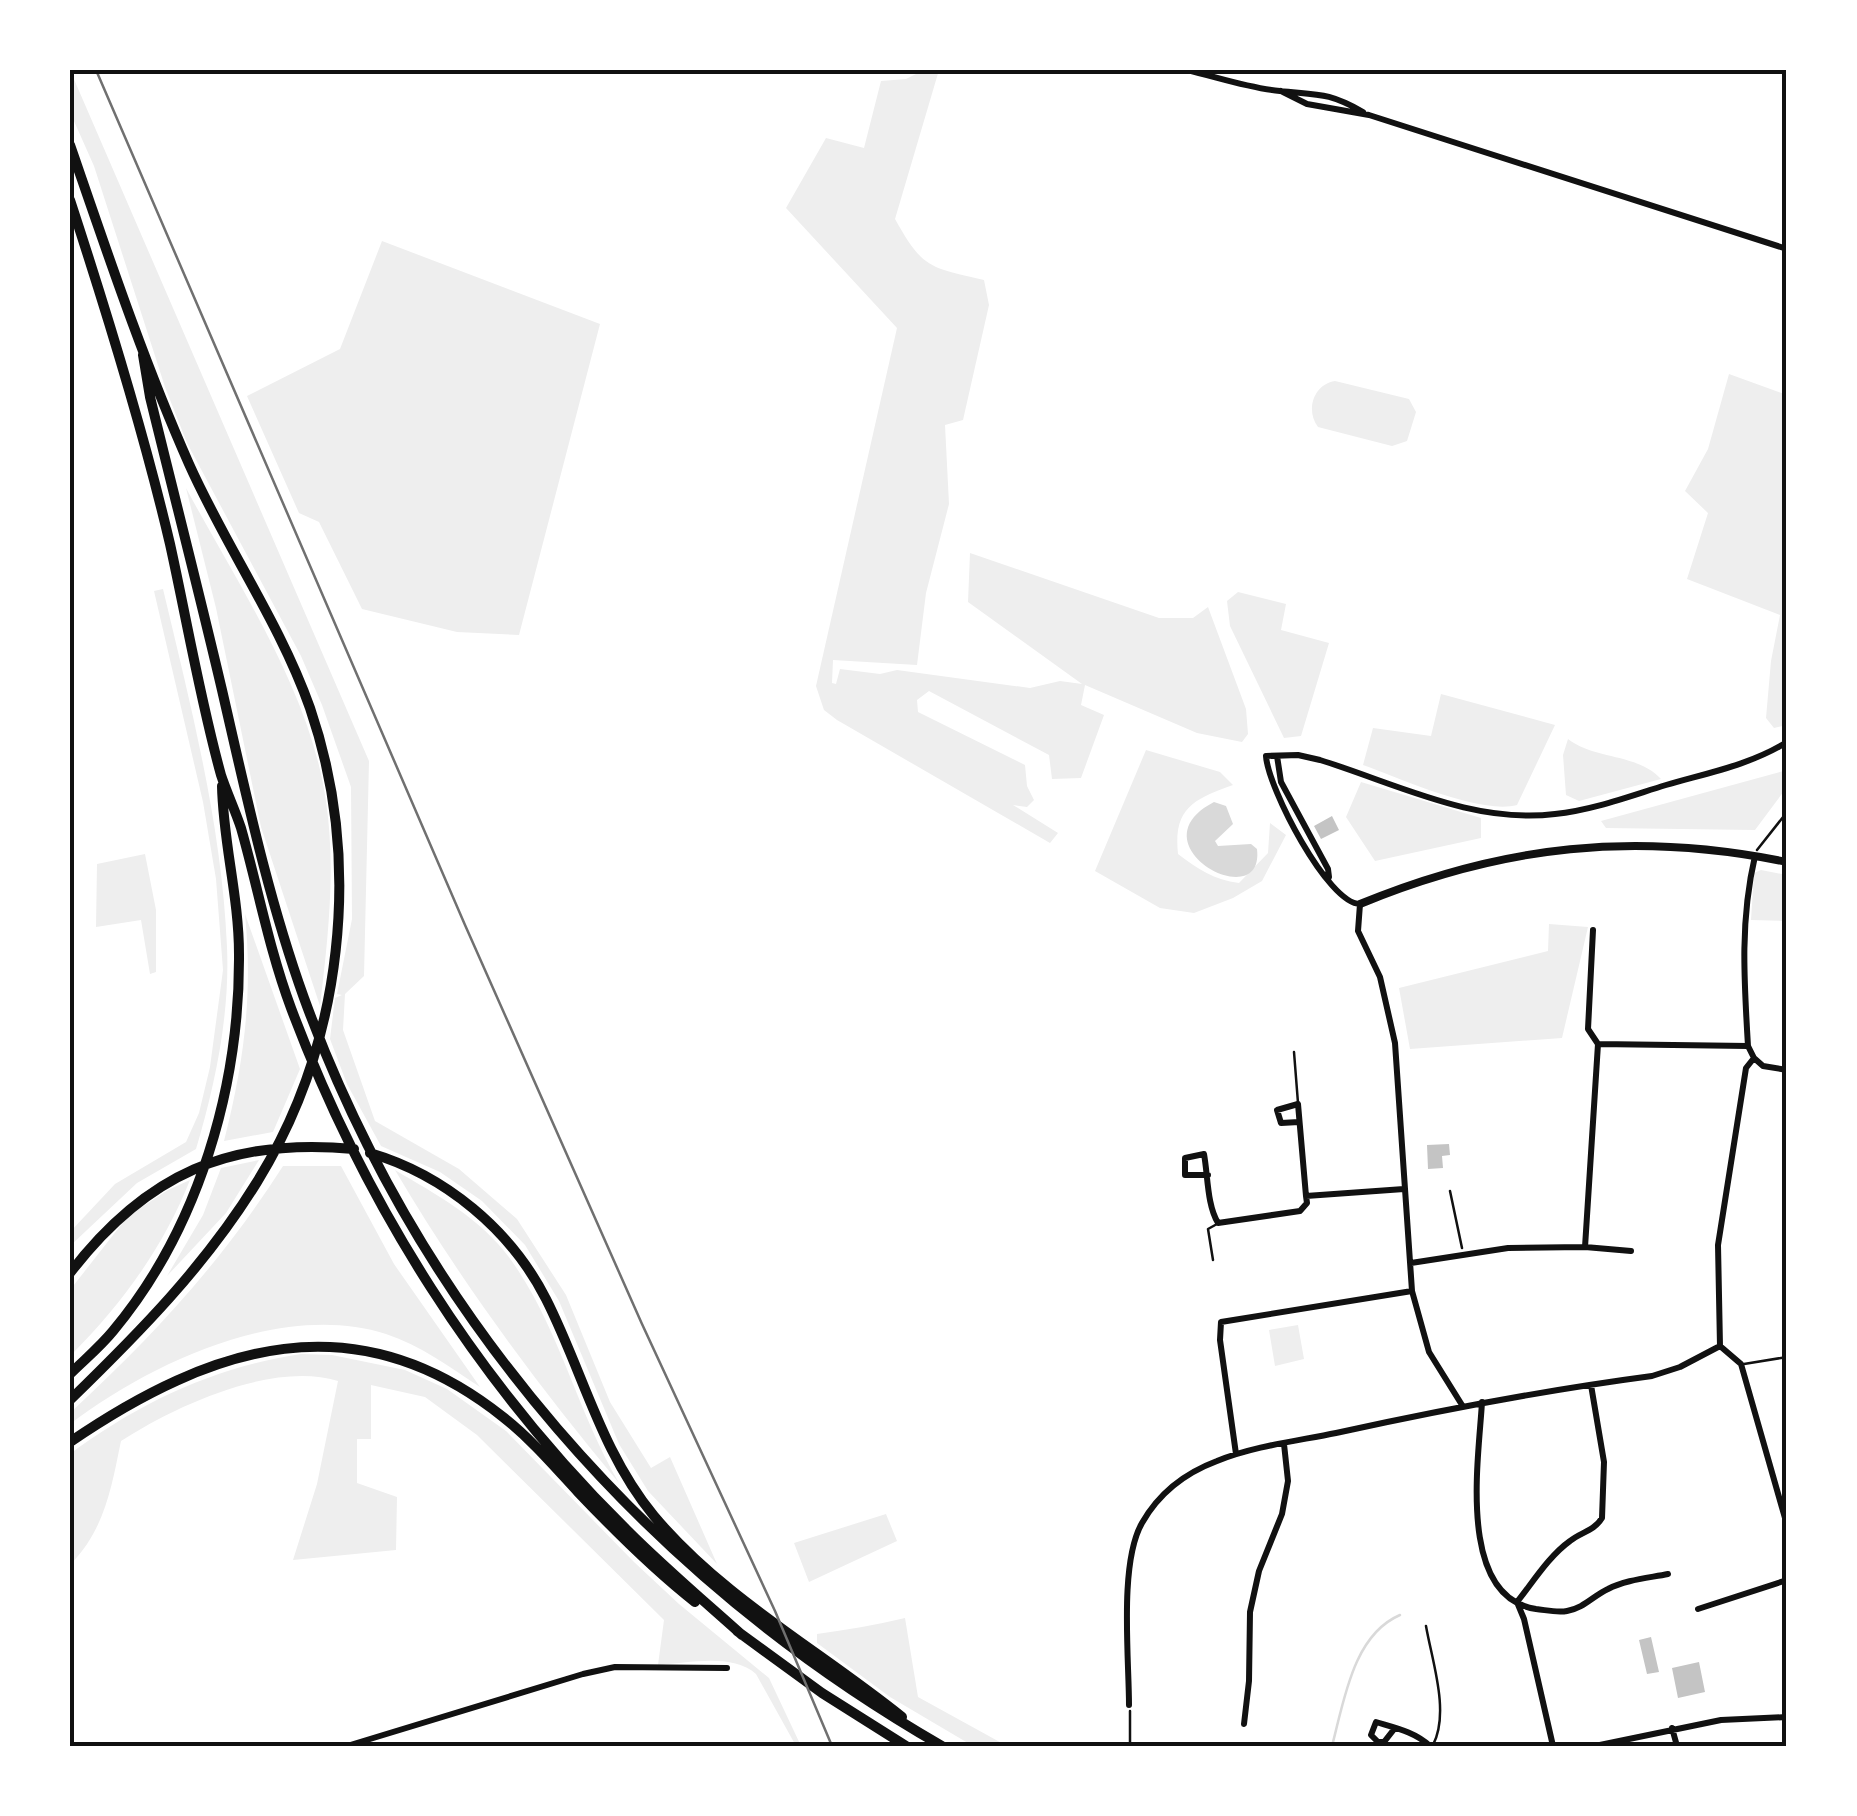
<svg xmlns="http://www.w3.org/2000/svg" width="1857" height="1816" font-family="'DM Sans',sans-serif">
<rect width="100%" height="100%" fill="#fff"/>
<path fill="#eee" d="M70,70L369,761L364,976L345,994L343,1030L375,1121L459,1169L517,1219L566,1295L610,1402L651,1468L670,1457L717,1564L648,1491L619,1444L559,1301L525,1245L482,1201L440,1172L381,1146L347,1084L330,1039L335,998L342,995L337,994L352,919L351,787L322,705L301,656L187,443L165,387L94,166L70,112Z
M924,70H939L895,219C923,269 929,267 984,280L989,305L963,420L945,425L949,504L926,593L917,665L833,660L832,683L836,684L840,669L880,674L897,670L1030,688L1060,681L1082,684L968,602L970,553L1159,618H1193L1208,607L1246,709L1248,734L1242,742L1197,733L1085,685L1081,705L1104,715L1081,778L1052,779L1049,755L929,691L917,700L918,712L1025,765L1027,786L1034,800L1027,807L1013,805L1058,833L1050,843L837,720L824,710L816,686L897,328L786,208L826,138L864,148L881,81L906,79Z
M382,241L600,324L519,635L457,632L362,609L319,522L299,513L247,396L340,349Z
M1729,374L1787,395V725L1774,728L1766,718L1771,661L1780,615L1687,579L1708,513L1685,491L1708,449Z
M1335,381L1409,399L1416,412L1407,441L1392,446L1318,427C1305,410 1314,384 1335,381Z
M186,488C238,585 310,690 326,801C336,869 328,939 320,1006L261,827L216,608Z
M163,589C191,707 222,826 227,947C230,1015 215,1085 196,1149L137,1183L70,1246V1232L115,1184L186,1142L199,1113L210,1067L223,970L216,879L203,802L154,591Z
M1238,592L1286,604L1281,630L1329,643L1301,736L1284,738L1230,626L1227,601Z
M1441,694L1555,725L1517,805C1481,815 1399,778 1363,765L1373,728L1431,736Z
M1568,739C1595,760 1637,753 1661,779L1579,801L1566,795L1563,755Z
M1146,750L1220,772L1233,785C1195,799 1173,807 1178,854C1198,869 1214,880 1239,883L1268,853L1270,823L1286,835L1262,881L1233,898L1194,913L1160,908L1095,871Z
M1787,770V787L1755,830L1606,828L1601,821Z
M1361,782L1481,818V838L1375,861L1346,817Z
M145,854L156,910V972L150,974L141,920L96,927L97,864Z
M1761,870L1787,875V921L1751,920L1754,873Z
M245,914L300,1069L273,1132L224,1141C244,1062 253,996 245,914Z
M1549,924L1588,927L1562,1038L1410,1049L1399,988L1548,951Z
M259,1160L226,1213L167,1276L203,1215L221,1168Z
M283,1166H341L394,1264L480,1387C451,1368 420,1345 386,1334C283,1301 152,1362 70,1424V1413C155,1334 220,1264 283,1166Z
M395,1170C437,1195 482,1219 511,1260C559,1327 577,1411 619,1483C536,1383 461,1282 395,1170Z
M190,1180C163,1248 122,1304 70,1356V1290L128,1216L168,1190Z
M1298,1325L1304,1359L1275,1366L1269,1330Z
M301,1354L332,1355L405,1370L447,1389L506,1431L634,1562L679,1604L769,1678L801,1746H796L756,1674C732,1653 689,1663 658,1665L664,1620L477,1435L425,1397L371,1385V1439H357V1483L397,1497L396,1550L293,1560L317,1484L338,1381C272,1361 175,1406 121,1441C111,1489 105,1529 70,1565V1454C140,1402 215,1367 301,1354Z
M886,1514L897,1541L809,1582L794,1543Z
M905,1618L918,1697L1007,1746H973L890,1697L817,1643V1634C846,1630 875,1625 905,1618Z"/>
<path fill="#d9d9d9" d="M1214,802L1226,806L1233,824L1215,841L1218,846L1251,844L1257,849C1265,917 1131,845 1214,802Z"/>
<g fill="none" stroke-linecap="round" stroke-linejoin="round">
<path stroke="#d9d9d9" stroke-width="2.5" d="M1332,1746C1344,1701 1353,1635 1400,1615"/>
</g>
<path fill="#c4c4c4" d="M1332,816L1339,830L1321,839L1314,826Z
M1449,1144L1450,1155L1442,1156L1443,1168L1428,1169L1427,1145Z
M1651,1637L1659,1672L1647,1674L1639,1640Z
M1699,1662L1705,1692L1678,1698L1672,1668Z"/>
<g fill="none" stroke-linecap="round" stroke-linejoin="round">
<path stroke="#111" stroke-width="2.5" d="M1757,850L1787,812
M1450,1191L1462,1248
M1130,1711V1746"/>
<path stroke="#111" stroke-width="2.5" d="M1294,1052L1298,1103
M1213,1260L1208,1229L1217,1224
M1744,1364L1787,1357
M1426,1626C1432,1661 1450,1712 1433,1745"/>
<path stroke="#111" stroke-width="6" d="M1187,70C1217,77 1249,88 1280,91C1318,95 1328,92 1363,112
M1281,91L1307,104L1369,115L1787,249
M1277,756L1281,782L1328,869L1329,877
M1593,930L1588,1029L1598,1044
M1754,1058L1763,1066L1787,1070
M1299,1122L1281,1123L1277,1110L1298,1104L1306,1196
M1208,1175H1185V1158L1204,1154C1208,1176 1207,1205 1218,1223L1300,1211L1307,1203L1306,1196L1404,1189
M1585,1247L1631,1251
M1411,1263L1508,1248L1585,1247L1598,1044L1748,1046
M1720,1346L1718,1245L1746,1068L1754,1058L1748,1046C1744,980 1740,920 1755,856
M1720,1346L1741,1364L1787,1525
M1482,1402C1479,1457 1456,1597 1536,1609C1546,1610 1557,1613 1567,1611C1584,1608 1593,1596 1608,1589C1625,1580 1648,1578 1668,1574
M1462,1405L1429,1352L1412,1291L1395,1043L1380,977L1358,931L1360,904C1328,904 1268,788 1266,756L1298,755L1320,760C1397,784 1473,824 1555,814C1593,810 1630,796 1666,785C1707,773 1750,765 1787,742
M1236,1454L1220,1340L1221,1322L1412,1291
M1517,1602C1533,1582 1549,1556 1570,1541C1581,1532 1594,1531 1602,1518L1604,1462L1591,1385
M1517,1602L1524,1619L1553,1746
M1698,1609L1787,1580
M1129,1705C1129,1658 1119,1563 1142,1523C1159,1493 1185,1473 1217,1461C1254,1446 1297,1441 1336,1433C1441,1410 1546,1390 1652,1376L1680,1367L1720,1346
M1244,1724L1249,1681L1250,1612L1259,1571L1282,1514L1288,1481L1284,1444
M1395,1728L1384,1742H1378L1371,1735L1376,1722C1396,1728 1415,1732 1430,1746
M1672,1728L1677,1746
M347,1746L583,1674L615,1667L727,1668
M1595,1746L1721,1720L1787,1717"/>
<path stroke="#111" stroke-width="8" d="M1360,904C1503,845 1635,831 1787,862"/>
<path stroke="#111" stroke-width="10" d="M70,145C107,252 143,360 189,464C226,547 280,623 310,708C363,863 343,1043 257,1182C206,1265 139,1333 70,1400
M70,200C107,313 143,429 170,544C187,621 200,699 221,775C227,793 235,810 241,828C258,888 269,949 291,1008C364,1203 479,1385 628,1531C664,1567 704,1601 742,1635
M143,355L150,397C174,495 199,592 222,690C246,794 268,898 304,998C420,1316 650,1578 942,1746
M370,1153C445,1175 511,1230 546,1299C583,1372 601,1452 654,1516C723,1598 819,1650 902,1717
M70,1273C146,1174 230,1137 354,1149
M70,1374C84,1360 100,1347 113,1331C199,1228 240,1086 239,954C239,897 223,842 222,786
M70,1442C212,1345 355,1299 503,1417C531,1439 554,1466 578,1492C615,1531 653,1569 695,1602
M737,1631L822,1693L906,1746"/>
<path stroke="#707070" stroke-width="2.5" d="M96,70L465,925L642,1324L775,1611L832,1746"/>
</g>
<rect width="1857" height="1816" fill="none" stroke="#ffffff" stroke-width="145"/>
<rect x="72" y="72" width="1712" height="1672" fill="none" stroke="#111" stroke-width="4"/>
</svg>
